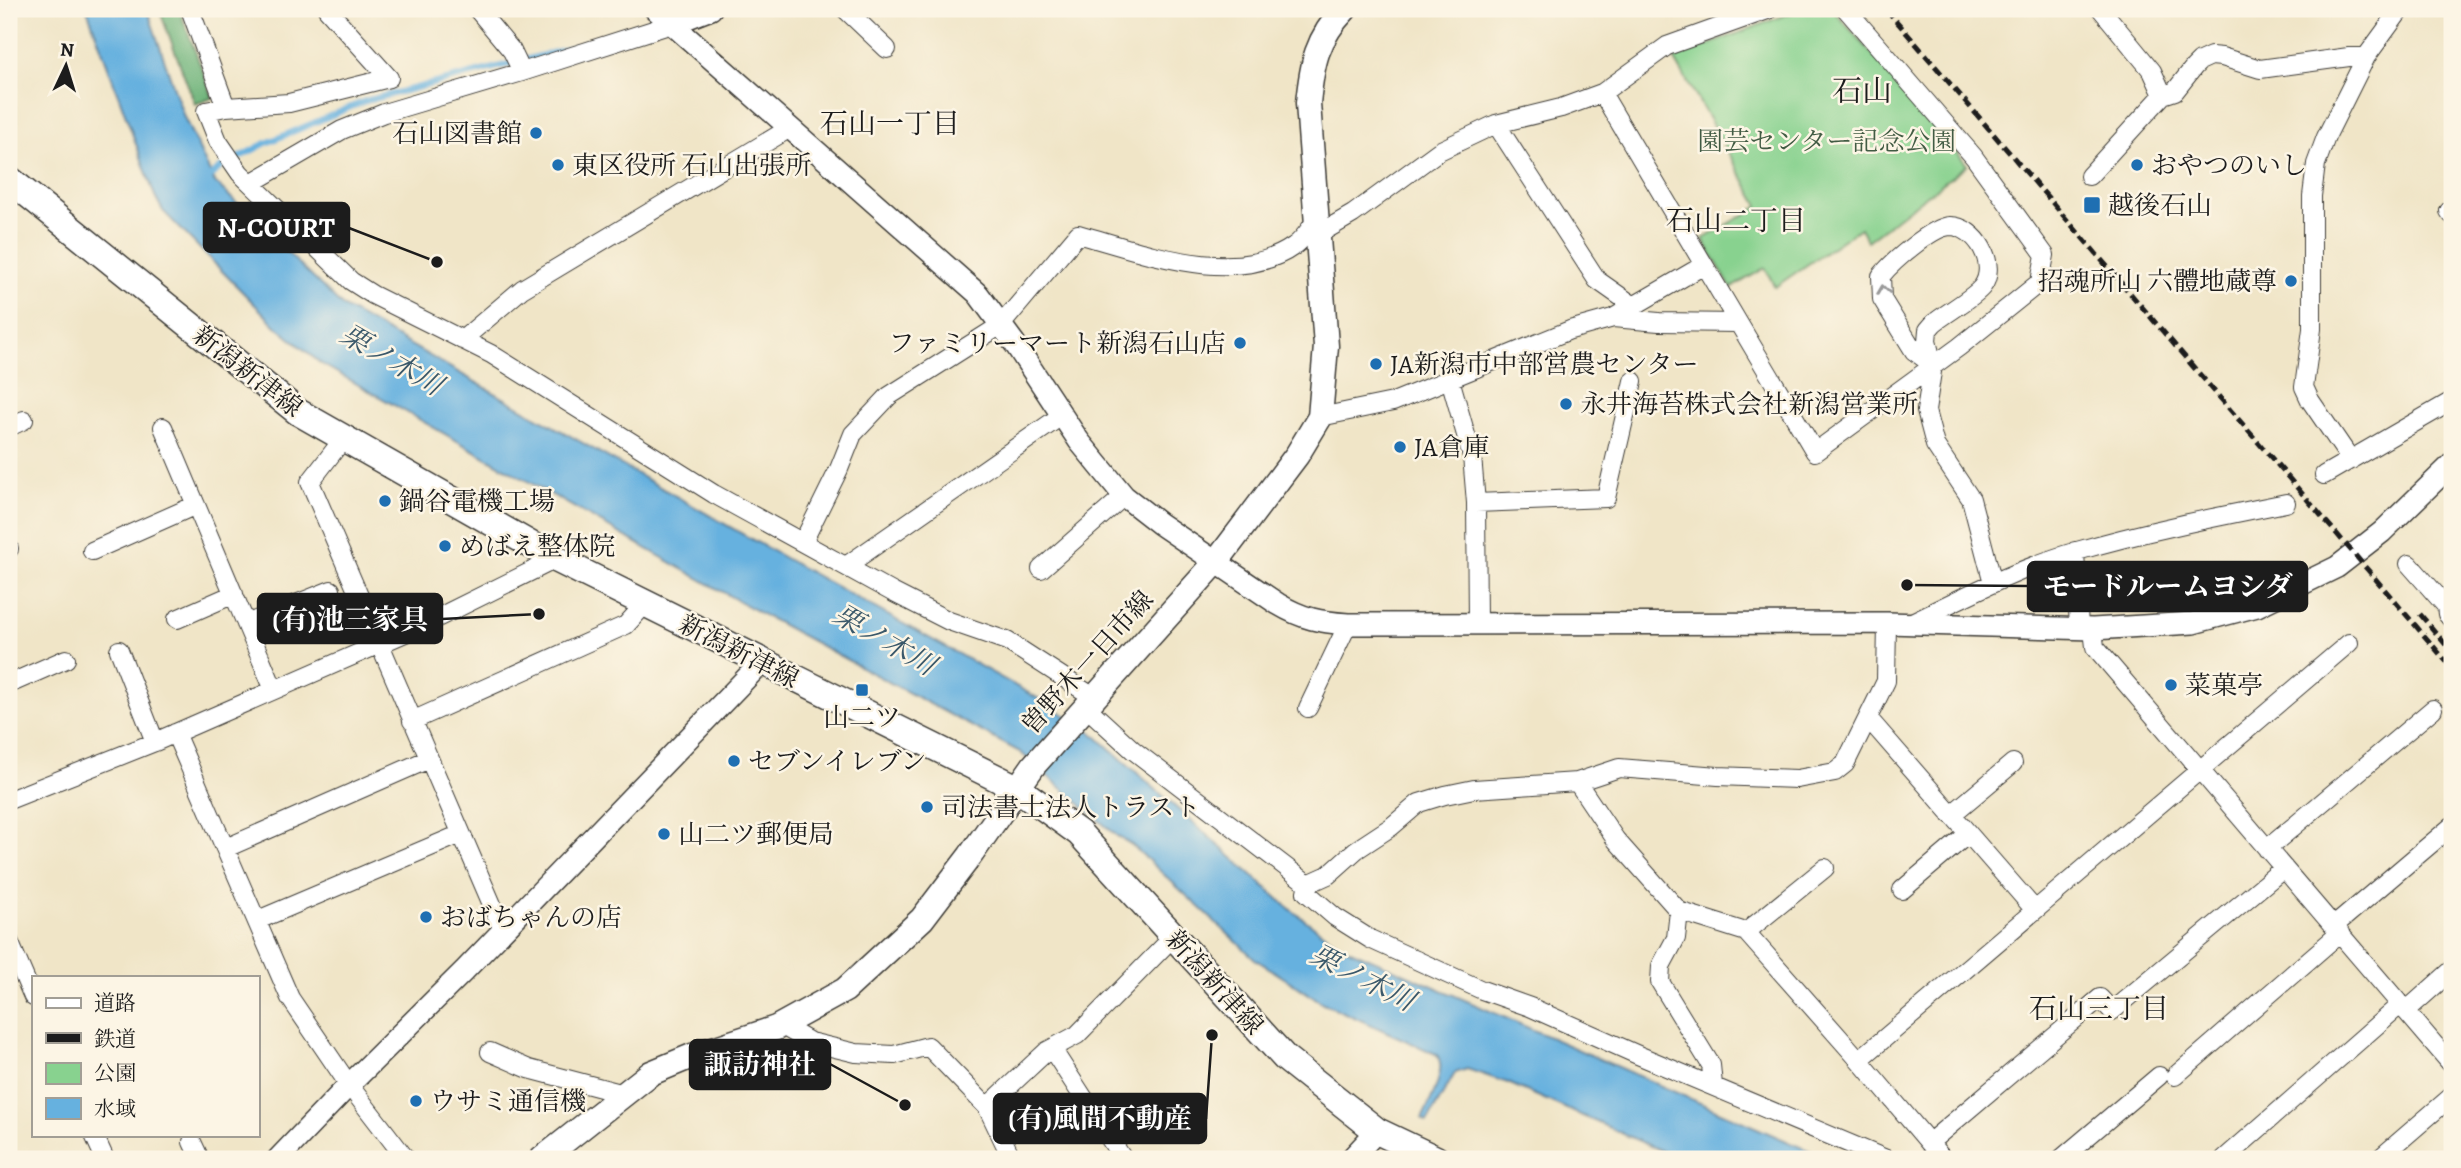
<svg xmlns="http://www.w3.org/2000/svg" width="2461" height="1168" font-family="Alegreya,'Noto Serif JP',serif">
<rect width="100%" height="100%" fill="#fcf5e5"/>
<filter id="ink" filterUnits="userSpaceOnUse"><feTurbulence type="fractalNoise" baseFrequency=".0143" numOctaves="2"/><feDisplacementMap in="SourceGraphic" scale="14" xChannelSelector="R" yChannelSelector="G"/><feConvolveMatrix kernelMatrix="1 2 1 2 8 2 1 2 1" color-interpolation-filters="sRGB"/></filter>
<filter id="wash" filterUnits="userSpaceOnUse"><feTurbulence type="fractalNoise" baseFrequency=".00686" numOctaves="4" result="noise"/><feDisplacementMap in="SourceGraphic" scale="28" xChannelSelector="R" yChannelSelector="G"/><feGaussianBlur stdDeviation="1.57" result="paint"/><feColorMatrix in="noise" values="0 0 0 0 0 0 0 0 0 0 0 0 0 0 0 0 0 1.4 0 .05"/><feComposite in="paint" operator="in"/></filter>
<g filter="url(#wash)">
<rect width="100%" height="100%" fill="#f0e5c7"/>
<path fill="#88d28f" stroke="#527756" stroke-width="2" d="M1801,9H1832L1938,127L1967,165L1867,241L1860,228L1775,287L1765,268L1731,288L1703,239L1759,206L1674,58Z"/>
<path fill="#6eb47a" stroke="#45684b" stroke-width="2" d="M159,9H179L213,98L195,104Z"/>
<path fill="#66b1df" stroke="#41667e" stroke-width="2" d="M87,9H147L184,117L214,181L342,306L788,560L1043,701L1090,731L1290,909L1339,945L1828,1159H1680L1508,1083L1467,1069L1455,1073L1427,1122L1422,1119C1429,1103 1449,1068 1436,1054L1323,1003L1255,959L1132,845L1117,836L1020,752L767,617L320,363L277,327L163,211L155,196Z"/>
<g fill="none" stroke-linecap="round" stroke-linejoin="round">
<path stroke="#66b1df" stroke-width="6" d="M641,26L673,9
M205,180L223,166L264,144L365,101L571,48"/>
</g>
</g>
<g filter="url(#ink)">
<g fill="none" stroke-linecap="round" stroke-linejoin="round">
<g stroke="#3c3a36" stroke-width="20">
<path id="minor" d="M190,9L226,107L289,103L389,78L327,9
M477,9L512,51L522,72
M845,9L887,49
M1770,9L1667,46L1602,93L1815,452L1959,347L2040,282L2045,255L1974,157L1846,9
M2101,9L2152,71L2163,95
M226,107L206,111L218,141L240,173L351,281L373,295L491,354L714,494L894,593L949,621L1007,641L1095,698
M1496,124L1597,280L1634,306
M2089,176L2163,95L2175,91L2194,67L2200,61L2211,56L2222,57L2260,69L2349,57H2366
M251,183L342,130L384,113L522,72L672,24
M2449,211L2452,215
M1317,235L1353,214L1439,151L1496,124L1561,108L1602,93
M1613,318L1659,322L1738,323
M462,340L522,289L790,128
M1933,365L1914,351L1882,299L1881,276C1892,262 1932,227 1950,226C1976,226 1999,265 1982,287C1973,298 1946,313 1934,323L1928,330L1927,341L1933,365L1926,411L1935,445L1971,499L1993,583
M1450,379L1472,456L1476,503L1477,623
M1320,417L1393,402L1570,330L1613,318L1704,265
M9,427L24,420
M163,427L274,690
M344,438L310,482L503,930
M2351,460L2310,400L2304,387L2312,329V196L2316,164L2326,137L2366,57L2401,9
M2324,475L2452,401
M1476,503L1606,498L1633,381
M803,542L839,469L853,434L889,396L1001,325L1078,234C1141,251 1235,288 1294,246C1302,241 1309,230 1315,222
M9,549V548
M92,551L196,505
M2075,551L2079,628
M2409,564L2446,606L2447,614L2452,620
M846,566L1061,416
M1041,569L1124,496
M177,619L234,594
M1910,623C1964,597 2019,568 2077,551C2145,531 2216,517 2286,503
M246,624L331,590
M2093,629L2095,647L2452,1065
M119,650L155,742
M9,684L66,659
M1086,707L1133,750L1308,884
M1308,708L1348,624
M1868,718L2034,909
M412,721L626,625L645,604
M175,733L290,998L349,1085L406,1159
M1577,782L1616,840L1679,911L1676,938L1661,966L1660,982L1711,1065L1713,1085
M9,800L155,742L421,626L556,559
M1951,815L2013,763
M226,848L429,759
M2267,849L2433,709
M1308,884L1328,875L1356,850L1391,827L1419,803L1445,795L1474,789L1577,782L1619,768L1718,776L1797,779L1835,772L1845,764L1886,681L1887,623
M1308,884L1306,892L1335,917L1370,939L1482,990L1530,1007L1638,1055L1886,1159
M1902,890L1968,834
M1679,911L1746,932L1859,1060L1943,1159
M258,920L461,834
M2334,926L2452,826
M1746,932L1825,868
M9,941L33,997
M2406,1011L2452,970
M781,1025L810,1042L856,1053L894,1055L928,1046L987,1107L1012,1159
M1052,1049L1123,1159
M490,1052L529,1069L624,1094
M1859,1060L2349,643
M2175,1076L2340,933
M987,1107L1047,1051L1077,1035L1174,936
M94,1135L105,1159
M192,1142L200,1159
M1930,1142L2100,998L2112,1011L2284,868
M2061,1159L2159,1076
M2224,1159L2401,1004
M2379,1159L2452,1096"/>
</g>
<g stroke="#3c3a36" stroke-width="24">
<path id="tertiary" d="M655,9L978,294L1015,344L1079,441L1124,496L1160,524L1278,604C1303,619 1320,622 1348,624L1887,623L2093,629L2193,623L2257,606L2337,567L2382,532L2452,464
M672,24L711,9
M278,1159L349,1085L464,971L761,663
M1351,1159L1377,1131"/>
</g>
<g stroke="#3c3a36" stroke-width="27">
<path id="secondary" d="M542,1159L651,1073L692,1056L776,1028L845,990L922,919L970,856L1034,765L1217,561L1297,455L1320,417L1326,346L1308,103C1312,64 1316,39 1345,9"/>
</g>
<g stroke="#3c3a36" stroke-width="29">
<path id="primary" d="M9,179L298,412L556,559L1017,788L1079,833L1285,1058L1377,1131L1436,1159"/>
</g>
<use href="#minor" stroke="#fff" stroke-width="18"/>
<use href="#tertiary" stroke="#fff" stroke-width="21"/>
<use href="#secondary" stroke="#fff" stroke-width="24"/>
<use href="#primary" stroke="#fff" stroke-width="26"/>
<path stroke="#1c1c1c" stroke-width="5" stroke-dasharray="10 5" stroke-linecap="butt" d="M1886,9L2452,668
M2420,614L2452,652"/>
</g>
<defs><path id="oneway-chevron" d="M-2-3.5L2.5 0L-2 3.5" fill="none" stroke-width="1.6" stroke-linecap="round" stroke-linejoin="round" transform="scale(1.75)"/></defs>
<use stroke="#999" href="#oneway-chevron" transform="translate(1883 290) rotate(-98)"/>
</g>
<g fill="#1f6fb2" stroke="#fcf5e5" stroke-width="2.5">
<circle cx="536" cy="133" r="7"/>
<circle cx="558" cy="165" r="7"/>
<circle cx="2137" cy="165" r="7"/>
<rect x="2083" y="196" width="18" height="18" rx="3.5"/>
<circle cx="2291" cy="281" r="7"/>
<circle cx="1240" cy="343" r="7"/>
<circle cx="1376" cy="364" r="7"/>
<circle cx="1566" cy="404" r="7"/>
<circle cx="1400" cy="447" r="7"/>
<circle cx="385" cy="501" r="7"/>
<circle cx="445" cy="546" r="7"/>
<circle cx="2171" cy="685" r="7"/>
<rect x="855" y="683" width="14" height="14" rx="3.5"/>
<circle cx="734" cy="761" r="7"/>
<circle cx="927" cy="807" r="7"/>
<circle cx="664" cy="834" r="7"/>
<circle cx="426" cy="917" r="7"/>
<circle cx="416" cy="1101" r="7"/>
</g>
<g text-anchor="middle" stroke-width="5" stroke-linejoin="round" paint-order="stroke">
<g font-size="26" fill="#1c1c1c" stroke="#fcf5e5" text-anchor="start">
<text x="522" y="142" text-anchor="end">石山図書館</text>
<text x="572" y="174">東区役所 石山出張所</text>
<text x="2151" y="174">おやつのいし</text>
<text x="2108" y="214">越後石山</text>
<text x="2277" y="290" text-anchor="end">招魂所山 六體地蔵尊</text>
<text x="1226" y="352" text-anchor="end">ファミリーマート新潟石山店</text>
<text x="1390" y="373">JA新潟市中部営農センター</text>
<text x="1580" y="413">永井海苔株式会社新潟営業所</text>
<text x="1414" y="456">JA倉庫</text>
<text x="399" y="510">鍋谷電機工場</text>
<text x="459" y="555">めばえ整体院</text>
<text x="2185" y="694">菜菓亭</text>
<text x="862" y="726" text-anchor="middle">山二ツ</text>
<text x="748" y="770">セブンイレブン</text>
<text x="941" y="816">司法書士法人トラスト</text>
<text x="678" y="843">山二ツ郵便局</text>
<text x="440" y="926">おばちゃんの店</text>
<text x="430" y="1110">ウサミ通信機</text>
</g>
<g font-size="26" fill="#425c44" stroke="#fcf5e5">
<text x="1827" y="150">園芸センター記念公園</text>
</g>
<g font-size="26" fill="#1c1c1c" stroke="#fcf5e5">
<text transform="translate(248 371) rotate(38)" y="9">新潟新津線</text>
<text transform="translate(739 651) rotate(27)" y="9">新潟新津線</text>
<text transform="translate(1087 662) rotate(-48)" y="9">曽野木一日市線</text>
<text transform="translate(1215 982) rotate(48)" y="9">新潟新津線</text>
</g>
<g font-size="28" fill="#1c1c1c" stroke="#fcf5e5">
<text x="890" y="133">石山一丁目</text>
<text x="1736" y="230">石山二丁目</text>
<text x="2099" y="1018">石山三丁目</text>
</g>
<g font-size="28" font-style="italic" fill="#3a586a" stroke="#fcf5e5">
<text transform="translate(392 359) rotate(30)" y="10">栗ノ木川</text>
<text transform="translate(885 639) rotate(30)" y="10">栗ノ木川</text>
<text transform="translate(1363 977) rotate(27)" y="10">栗ノ木川</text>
</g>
<g font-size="30" fill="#1c1c1c" stroke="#fcf5e5">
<text x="1862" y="101">石山</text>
</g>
</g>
<path fill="none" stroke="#1c1c1c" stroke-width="2.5" d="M437 262L349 228M1907 585L2028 586M539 614L442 619M905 1105L830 1064M1212 1035L1206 1119"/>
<g fill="#1c1c1c" stroke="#fcf5e5" stroke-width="2.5">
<circle cx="437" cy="262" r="7"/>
<circle cx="1907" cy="585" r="7"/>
<circle cx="539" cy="614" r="7"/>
<circle cx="905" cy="1105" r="7"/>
<circle cx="1212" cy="1035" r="7"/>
</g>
<g fill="#1c1c1c" stroke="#1c1c1c" stroke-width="2.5">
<rect x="204" y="203" width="145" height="49" rx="7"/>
<rect x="2028" y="562" width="279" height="49" rx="7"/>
<rect x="258" y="594" width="184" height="49" rx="7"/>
<rect x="690" y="1040" width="140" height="49" rx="7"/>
<rect x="994" y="1094" width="212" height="49" rx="7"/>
</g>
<g font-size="28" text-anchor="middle" font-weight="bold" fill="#fff">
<text x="276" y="237">N-COURT</text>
<text x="2168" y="596">モードルームヨシダ</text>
<text x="350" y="629">(有)池三家具</text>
<text x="760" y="1074">諏訪神社</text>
<text x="1100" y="1128">(有)風間不動産</text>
</g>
<rect width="2461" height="1168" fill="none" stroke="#fcf5e5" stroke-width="35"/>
<rect x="32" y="976" width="228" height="161" fill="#fcf5e5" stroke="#a29e95" stroke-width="2"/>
<rect x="46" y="998" width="35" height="10" fill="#ffffff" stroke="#a29e95" stroke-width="2"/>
<text x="94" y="1010" font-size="21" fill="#1c1c1c">道路</text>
<rect x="46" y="1033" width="35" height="10" fill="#1c1c1c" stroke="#a29e95" stroke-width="2"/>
<text x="94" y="1046" font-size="21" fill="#1c1c1c">鉄道</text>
<rect x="46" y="1063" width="35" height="21" fill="#88d28f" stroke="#a29e95" stroke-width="2"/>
<text x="94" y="1080" font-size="21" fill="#1c1c1c">公園</text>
<rect x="46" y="1098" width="35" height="21" fill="#66b1df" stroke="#a29e95" stroke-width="2"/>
<text x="94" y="1116" font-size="21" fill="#1c1c1c">水域</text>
<g transform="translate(66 66) rotate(4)" stroke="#fcf5e5" stroke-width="5" paint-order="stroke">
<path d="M0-5L12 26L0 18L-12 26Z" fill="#1c1c1c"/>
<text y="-10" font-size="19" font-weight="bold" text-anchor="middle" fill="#1c1c1c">N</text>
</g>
</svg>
